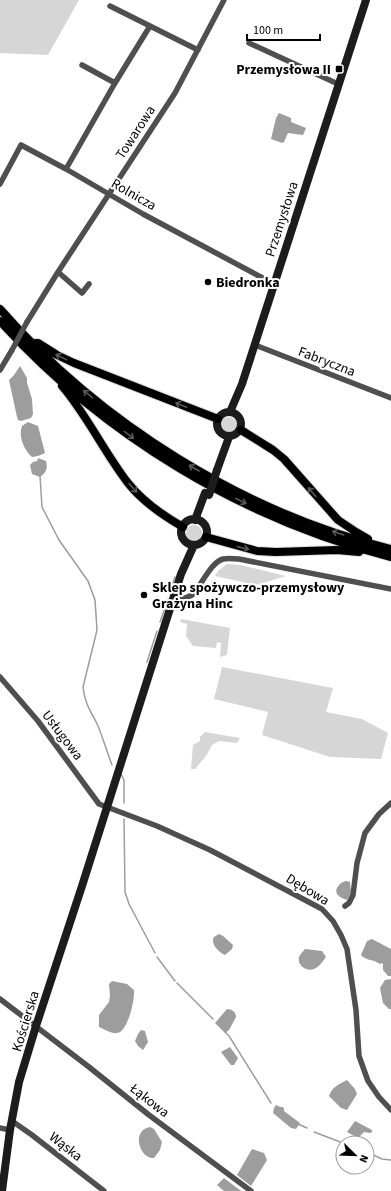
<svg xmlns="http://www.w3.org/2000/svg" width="391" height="1191" font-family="'Source Sans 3',sans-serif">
<rect width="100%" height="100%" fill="#fff"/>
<path fill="#d6d6d6" d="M0,0H79L48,55L0,53Z
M221 425a8 8 0 1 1 16 0a8 8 0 1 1-16 0Z
M186 533a8 8 0 1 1 16 0a8 8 0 1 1-16 0Z
M227,564L241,565L286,576L256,585L215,576L218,571Z
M181,619L230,628L227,655L220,657L221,643L217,642L216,648L193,646L186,636L187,624L180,622Z
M222,667L333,688L326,712L362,719L388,733L381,759L330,757L262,735L268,712L214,699Z
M205,732L240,738L237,743L219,741L212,745L206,756L195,769H191L193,745L200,741V737Z"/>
<path fill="#9d9d9d" d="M279,113L291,118V122L306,128L303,135L288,133L284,142L282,143L271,139L276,118Z
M20,366L27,378V383L32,399L33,414L31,418L21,421L18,420L17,417L9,380L14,375Z
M28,422L38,426L45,453L38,456L32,457C24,450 18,436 22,426Z
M38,458L46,461C48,469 46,472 40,477L32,474L30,465L33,462L37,461Z
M346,881L350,882L351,893L347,900C344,899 339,897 337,894C334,888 341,882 346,881Z
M219,934L223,936L233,945L232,949L225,955C219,952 210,944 214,937Z
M372,939L391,949V976H388L383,970V964L382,963L380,964C373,959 367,961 361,955L367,941Z
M305,949L322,951L326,957C323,961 319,967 314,969C307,972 297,966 299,957C300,954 303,952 305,949Z
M391,979V1009H389L383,1003L380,988L385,980Z
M112,981L127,984L134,990C135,999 128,1032 117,1033C112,1034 104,1029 99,1027V1015L109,1002L110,996L109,984Z
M227,1009C232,1009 236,1012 236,1017L229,1030L225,1033L215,1023Z
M141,1030L145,1031L148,1042L143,1050L138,1046L135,1041L138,1034Z
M230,1047L238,1058L234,1065H231L221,1052Z
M347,1080L355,1089L357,1094L347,1110L341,1108L329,1096C332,1087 339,1084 347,1080Z
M276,1105L280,1107H283L284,1109V1111L300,1123L296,1129L291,1128L273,1113L274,1108Z
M355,1121L372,1130V1132L370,1133L364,1132L358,1138L347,1132Z
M150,1127L154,1129L162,1142L160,1150L154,1158C139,1159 131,1130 150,1127Z
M252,1149L264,1153L267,1160L251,1186L237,1175Z
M224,1178L241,1191H224L217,1185Z"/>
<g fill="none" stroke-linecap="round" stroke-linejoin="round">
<path stroke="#9d9d9d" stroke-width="1.5" d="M40,476L42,507L59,540L88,581L95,600L97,630L83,687C85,705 91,711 98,726C103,738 107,752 112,765
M170,591L175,577
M160,622L168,599
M147,662L157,631
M121,774L124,780V803
M124,819L125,892L129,904L155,953
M157,957L175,981
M177,983L213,1019
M225,1032L229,1036L271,1103
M298,1124L307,1128
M314,1132L343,1143
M367,1152L382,1159L391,1160"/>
<g stroke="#dbdbdb" stroke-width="10">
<path id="primary" d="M0,309C100,423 243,513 391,549
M0,321C103,435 242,519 391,557
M36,343H38L57,355L74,363L218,419
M62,386C87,415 104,452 128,483C143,502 162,515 183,527
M241,430L273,450L284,459L338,520L356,532L368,539
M206,537L257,551L276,552L337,550L359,552"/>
</g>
<path stroke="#4f4f4f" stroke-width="5.5" d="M110,6L198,50
M249,43L338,84
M82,65L115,83
M66,169L115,83L150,26
M0,184L21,145L66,169L143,214L274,284
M58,272L82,293L89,284
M27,322L58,272L175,93L224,0
M255,345L391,398
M0,370L12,350
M174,596C181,599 185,599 192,595C202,585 210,563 223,559C229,558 234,559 239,559L391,589
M0,677L38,721L99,804L157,826L210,850L322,909L333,921L341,935L347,949L356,1010L359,1056L368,1081L379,1097L391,1110
M345,906L349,903L353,895L357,863L365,833L379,814L391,803
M0,999L89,1067L149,1115L251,1191
M12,1121L32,1135L104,1191
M0,1128L10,1130"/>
<path stroke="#1c1c1c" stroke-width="8" d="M217 424a12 12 0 1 1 24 0a12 12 0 1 1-24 0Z
M230,412L242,384L366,0
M217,470L229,437
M181 532a13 13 0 1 1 26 0a13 13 0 1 1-26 0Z
M195,520L205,493
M2,1191L10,1130L19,1082L36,1026L82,886L174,596L181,574L194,545"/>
<use href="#primary" stroke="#000" stroke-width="8"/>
<path stroke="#4f4f4f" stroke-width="5.5" d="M12,350L27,322"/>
<path stroke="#1c1c1c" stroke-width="8" d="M209,495L217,470"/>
</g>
<defs><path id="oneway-shaft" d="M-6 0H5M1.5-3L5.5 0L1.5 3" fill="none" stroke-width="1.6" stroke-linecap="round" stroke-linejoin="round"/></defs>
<g stroke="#595959">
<use href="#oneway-shaft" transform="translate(61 357) rotate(-154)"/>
<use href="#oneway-shaft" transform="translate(88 394) rotate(-140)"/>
<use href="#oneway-shaft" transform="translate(181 405) rotate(-158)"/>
<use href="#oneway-shaft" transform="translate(129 435) rotate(36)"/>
<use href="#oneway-shaft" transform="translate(194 468) rotate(-150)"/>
<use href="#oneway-shaft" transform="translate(133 488) rotate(48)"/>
<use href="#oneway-shaft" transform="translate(312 492) rotate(-130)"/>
<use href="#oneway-shaft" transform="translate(241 501) rotate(27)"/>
<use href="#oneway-shaft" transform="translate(338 533) rotate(-161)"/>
<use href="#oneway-shaft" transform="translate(243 548) rotate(14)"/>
</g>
<g fill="#000" stroke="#fff" stroke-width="1.5">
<rect x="335" y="65" width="8" height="8" rx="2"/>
<circle cx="208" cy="282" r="4"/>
<circle cx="144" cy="595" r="4"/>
</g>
<g text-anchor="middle" stroke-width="4" stroke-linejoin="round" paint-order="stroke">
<g font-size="14" font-weight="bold" fill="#000" stroke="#fff" text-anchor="start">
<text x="331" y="74" text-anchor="end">Przemysłowa II</text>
<text x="216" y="287">Biedronka</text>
<text x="152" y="592">Sklep spożywczo-przemysłowy<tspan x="152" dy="16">Grażyna Hinc</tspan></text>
</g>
<g font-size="14" fill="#000" stroke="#fff">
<text transform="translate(135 132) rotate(-57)" y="5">Towarowa</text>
<text transform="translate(134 194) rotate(30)" y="5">Rolnicza</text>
<text transform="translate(281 219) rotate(-72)" y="5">Przemysłowa</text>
<text transform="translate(327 361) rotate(21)" y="5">Fabryczna</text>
<text transform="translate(63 735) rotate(53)" y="5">Usługowa</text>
<text transform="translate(308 889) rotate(31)" y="5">Dębowa</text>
<text transform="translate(25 1021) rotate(-73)" y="5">Kościerska</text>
<text transform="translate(150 1100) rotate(38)" y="5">Łąkowa</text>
<text transform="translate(66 1146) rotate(38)" y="5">Wąska</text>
</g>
</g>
<g transform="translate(355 1155) rotate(113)"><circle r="19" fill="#ffffff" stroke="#999999"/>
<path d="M0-3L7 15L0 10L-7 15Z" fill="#000000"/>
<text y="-6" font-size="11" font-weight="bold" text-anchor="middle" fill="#000000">N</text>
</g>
<path d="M247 34v6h73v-6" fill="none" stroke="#000000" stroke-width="2"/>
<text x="253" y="34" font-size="12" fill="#000000" stroke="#ffffff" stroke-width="3" paint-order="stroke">100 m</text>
</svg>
